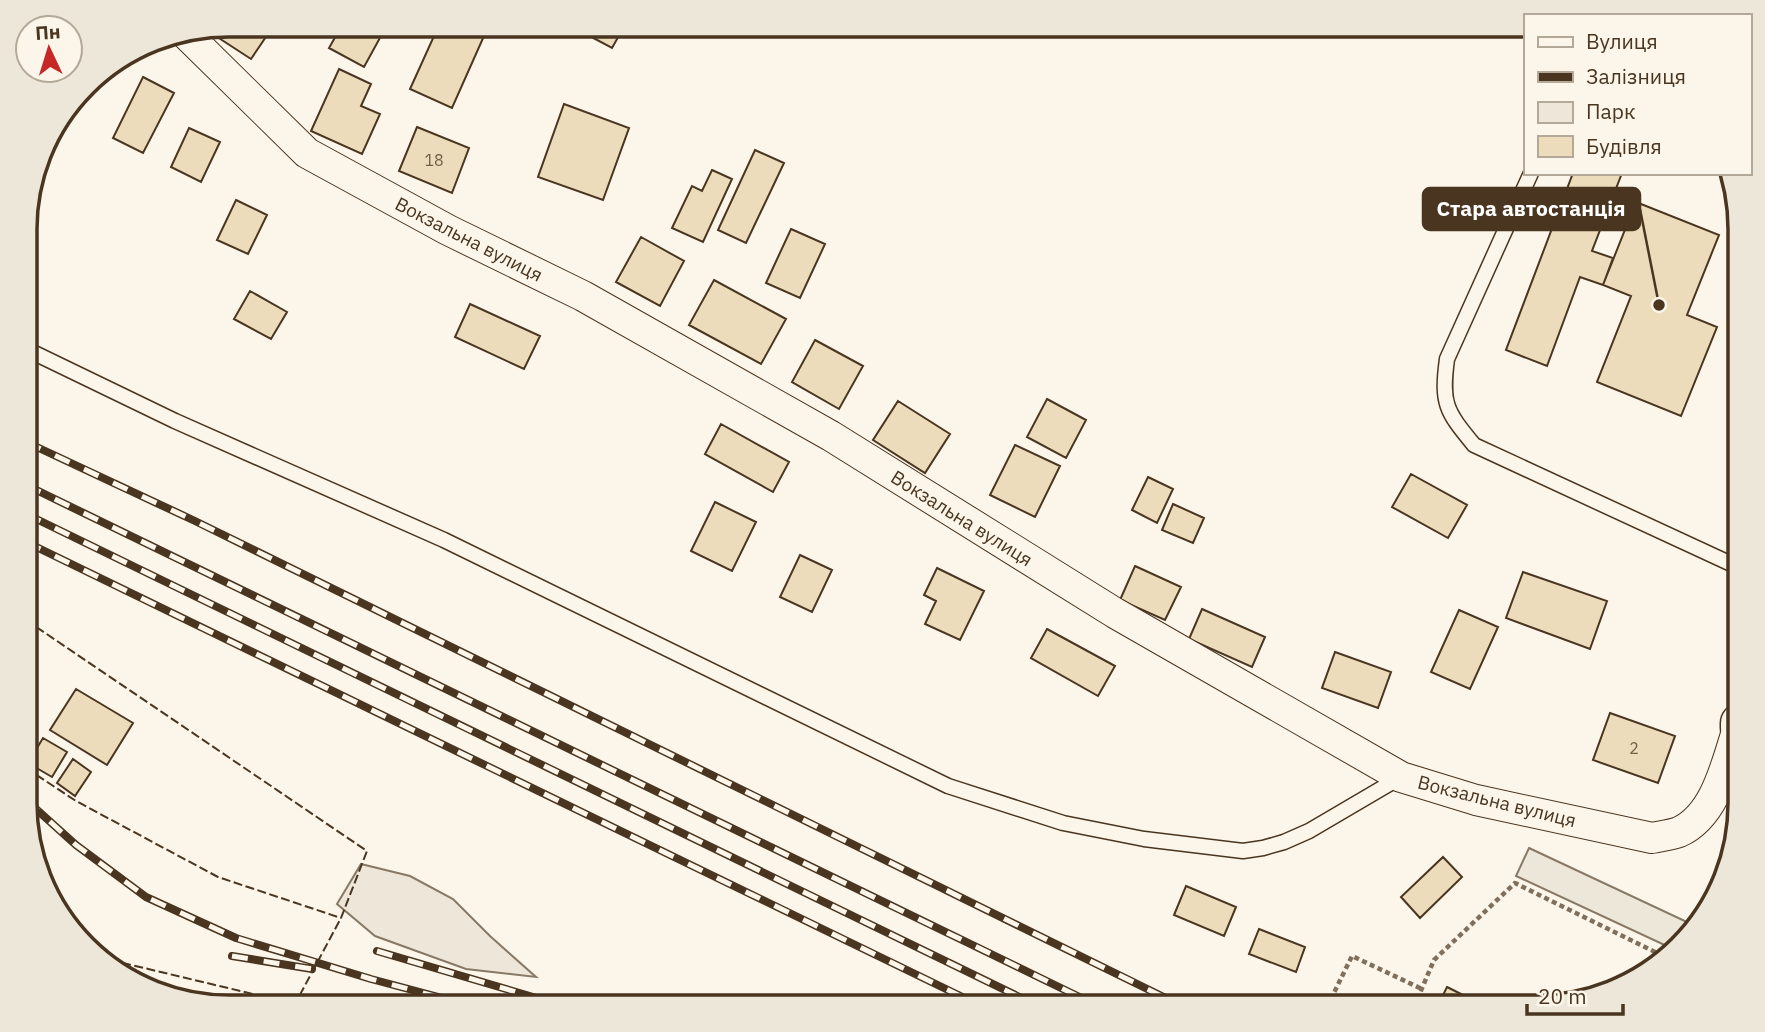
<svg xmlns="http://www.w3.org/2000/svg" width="1765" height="1032" font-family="'IBM Plex Sans',sans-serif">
<rect width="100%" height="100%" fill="#fbf6e9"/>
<path fill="#ede6d9" stroke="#887966" stroke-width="2" d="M361,864L410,876L453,899L490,936L536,977L466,969L375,936L337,904Z"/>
<path fill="#ede7d9" stroke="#887966" stroke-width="2" d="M1529,848L1687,922L1679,940L1671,948L1516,876Z"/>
<path fill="#ecdcbc" stroke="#4a3520" stroke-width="2" d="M228,24L274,25L251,59L205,29Z
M342,25H387L364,67L329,48Z
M439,25H459L484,36L452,108L410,89Z
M569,25H625L612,48Z
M339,69L371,84L361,106L380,114L362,154L311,131Z
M143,77L174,93L143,153L113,138Z
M564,104L629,128L603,200L538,177Z
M417,127L469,148L452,193L399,171Z
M189,128L220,142L201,182L171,167Z
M755,150L784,163L746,243L718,230Z
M712,170L732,179L703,242L672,228L692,186L702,191Z
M1573,173H1622L1592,251L1613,258L1603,285L1580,277L1547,366L1506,350Z
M236,200L267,215L248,254L217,240Z
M1636,202L1719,235L1687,315L1717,327L1681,416L1597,382L1631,296L1603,285Z
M791,229L825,244L800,298L766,283Z
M641,237L684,261L660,306L616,282Z
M714,280L786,319L761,364L689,325Z
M250,291L287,312L271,339L234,319Z
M470,304L540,336L524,369L455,337Z
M815,340L863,366L839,409L792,382Z
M1047,399L1086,420L1066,458L1027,437Z
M898,401L950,434L925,473L873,440Z
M721,424L789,462L773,492L705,454Z
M1015,445L1060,466L1035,517L990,495Z
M1411,474L1467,505L1448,538L1392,507Z
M1148,477L1173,489L1157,523L1132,510Z
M715,502L756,522L732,571L691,551Z
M1173,504L1204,518L1193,543L1162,530Z
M800,555L832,570L812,612L780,597Z
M1135,566L1181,587L1165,620L1120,600Z
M937,568L984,591L960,640L925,624L936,601L924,595Z
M1523,572L1607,601L1590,649L1506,618Z
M1202,609L1265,637L1252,667L1189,639Z
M1459,610L1498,627L1470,689L1431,672Z
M1047,629L1115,666L1098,696L1031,658Z
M1335,652L1391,672L1378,708L1322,688Z
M76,689L133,723L107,765L50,730Z
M1610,713L1675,736L1658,783L1593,760Z
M43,738L67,752L52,777L28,763Z
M73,759L91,772L75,796L57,783Z
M1443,857L1462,877L1420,918L1401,897Z
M1186,886L1236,907L1224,936L1174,915Z
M1259,929L1305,947L1296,972L1249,954Z
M1447,987L1479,1003L1481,998L1500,1007H1437Z"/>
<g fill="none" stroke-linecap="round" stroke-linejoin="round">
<g stroke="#4a3520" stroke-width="17">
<path id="lane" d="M1531,173L1447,359C1441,404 1446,411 1474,445L1740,568
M26,349L175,421L444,540L948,786L1063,823L1144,839L1243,851L1263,848L1284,842L1309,831L1401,777"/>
</g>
<g stroke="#4a3520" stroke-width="32">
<path id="street" d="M185,33L307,153L448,230L583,296L831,436L1115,613L1401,777L1476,800L1652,838C1661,836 1671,835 1679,832C1717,815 1727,760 1739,725"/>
</g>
<g stroke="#4a3520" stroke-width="41">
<path id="secondary" d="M1740,723V728"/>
</g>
<path stroke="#7f6f5c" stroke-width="4.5" stroke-dasharray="5 3.5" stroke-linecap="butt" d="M1695,924L1740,818
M1327,1007L1352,956L1422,989
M1414,1007L1434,960L1515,883L1663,956"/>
<use href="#lane" stroke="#fbf6e9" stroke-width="14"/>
<use href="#street" stroke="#fbf6e9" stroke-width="30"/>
<use href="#secondary" stroke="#fbf6e9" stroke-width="38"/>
<g stroke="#4a3520" stroke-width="8">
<path id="rail" d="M26,442L195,521L1184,1007
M26,485L1100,1007
M26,514L1040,1007
M26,542L983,1007
M26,800L76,845L146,897L236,938L371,979L476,1007
M377,951L567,1007
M232,956L312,969"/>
</g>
<use href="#rail" stroke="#fbf6e9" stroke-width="5" stroke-dasharray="16" stroke-linecap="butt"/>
<path stroke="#4a3520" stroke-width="2" stroke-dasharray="9 3.5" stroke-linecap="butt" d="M26,620L367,851L341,918L295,1004L102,958
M26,768L76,801L218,877L341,918"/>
</g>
<g text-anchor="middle" stroke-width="5" stroke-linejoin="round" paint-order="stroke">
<g font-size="16" fill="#725f47">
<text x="434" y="166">18</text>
<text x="1634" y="754">2</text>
</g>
<g font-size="19" fill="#4a3520" stroke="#fbf6e9">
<text transform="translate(469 239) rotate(27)" y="7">Вокзальна вулиця</text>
<text transform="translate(962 518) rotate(32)" y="7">Вокзальна вулиця</text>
<text transform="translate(1497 801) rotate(14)" y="7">Вокзальна вулиця</text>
</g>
</g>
<path d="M0 0H1765V1032H0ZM229 37H1536A192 192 0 0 1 1728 229V803A192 192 0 0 1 1536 995H229A192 192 0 0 1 37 803V229A192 192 0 0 1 229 37Z" fill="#ede7d9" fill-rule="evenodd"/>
<path fill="none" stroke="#4a3520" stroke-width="3.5" d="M229 37H1536A192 192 0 0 1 1728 229V803A192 192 0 0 1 1536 995H229A192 192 0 0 1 37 803V229A192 192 0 0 1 229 37Z"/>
<path fill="none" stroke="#4a3520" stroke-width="2.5" d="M1659 305L1640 209"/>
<circle fill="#4a3520" stroke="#fbf6e9" stroke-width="2.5" cx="1659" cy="305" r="7"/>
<rect fill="#4a3520" stroke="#4a3520" stroke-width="2.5" x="1423" y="188" width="217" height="42" rx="7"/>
<g font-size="21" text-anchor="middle" font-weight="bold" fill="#fff">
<text x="1531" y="216">Стара автостанція</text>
</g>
<rect x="1524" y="14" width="228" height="161" fill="#fbf6e9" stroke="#b4a999" stroke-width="2"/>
<rect x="1538" y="37" width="35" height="10" fill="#fbf6e9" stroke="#b4a999" stroke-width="2"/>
<text x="1586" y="49" font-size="21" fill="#4a3520">Вулиця</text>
<rect x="1538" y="72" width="35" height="10" fill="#4a3520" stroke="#b4a999" stroke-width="2"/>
<text x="1586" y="84" font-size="21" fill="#4a3520">Залізниця</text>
<rect x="1538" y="102" width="35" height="21" fill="#ede6d9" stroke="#b4a999" stroke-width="2"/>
<text x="1586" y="119" font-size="21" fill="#4a3520">Парк</text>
<rect x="1538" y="136" width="35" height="21" fill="#ecdcbc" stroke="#b4a999" stroke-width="2"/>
<text x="1586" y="154" font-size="21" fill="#4a3520">Будівля</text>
<g transform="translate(49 49) rotate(356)"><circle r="33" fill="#fbf6e9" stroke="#b4a999" stroke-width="2"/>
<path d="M0-5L12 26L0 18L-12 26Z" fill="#c62828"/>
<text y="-10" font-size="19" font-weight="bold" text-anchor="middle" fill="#4a3520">Пн</text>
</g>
<path d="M1527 1004v10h96v-10" fill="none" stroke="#4a3520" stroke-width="3.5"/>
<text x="1538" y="1004" font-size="21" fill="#4a3520" stroke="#fbf6e9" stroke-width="5" paint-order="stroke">20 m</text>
</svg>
